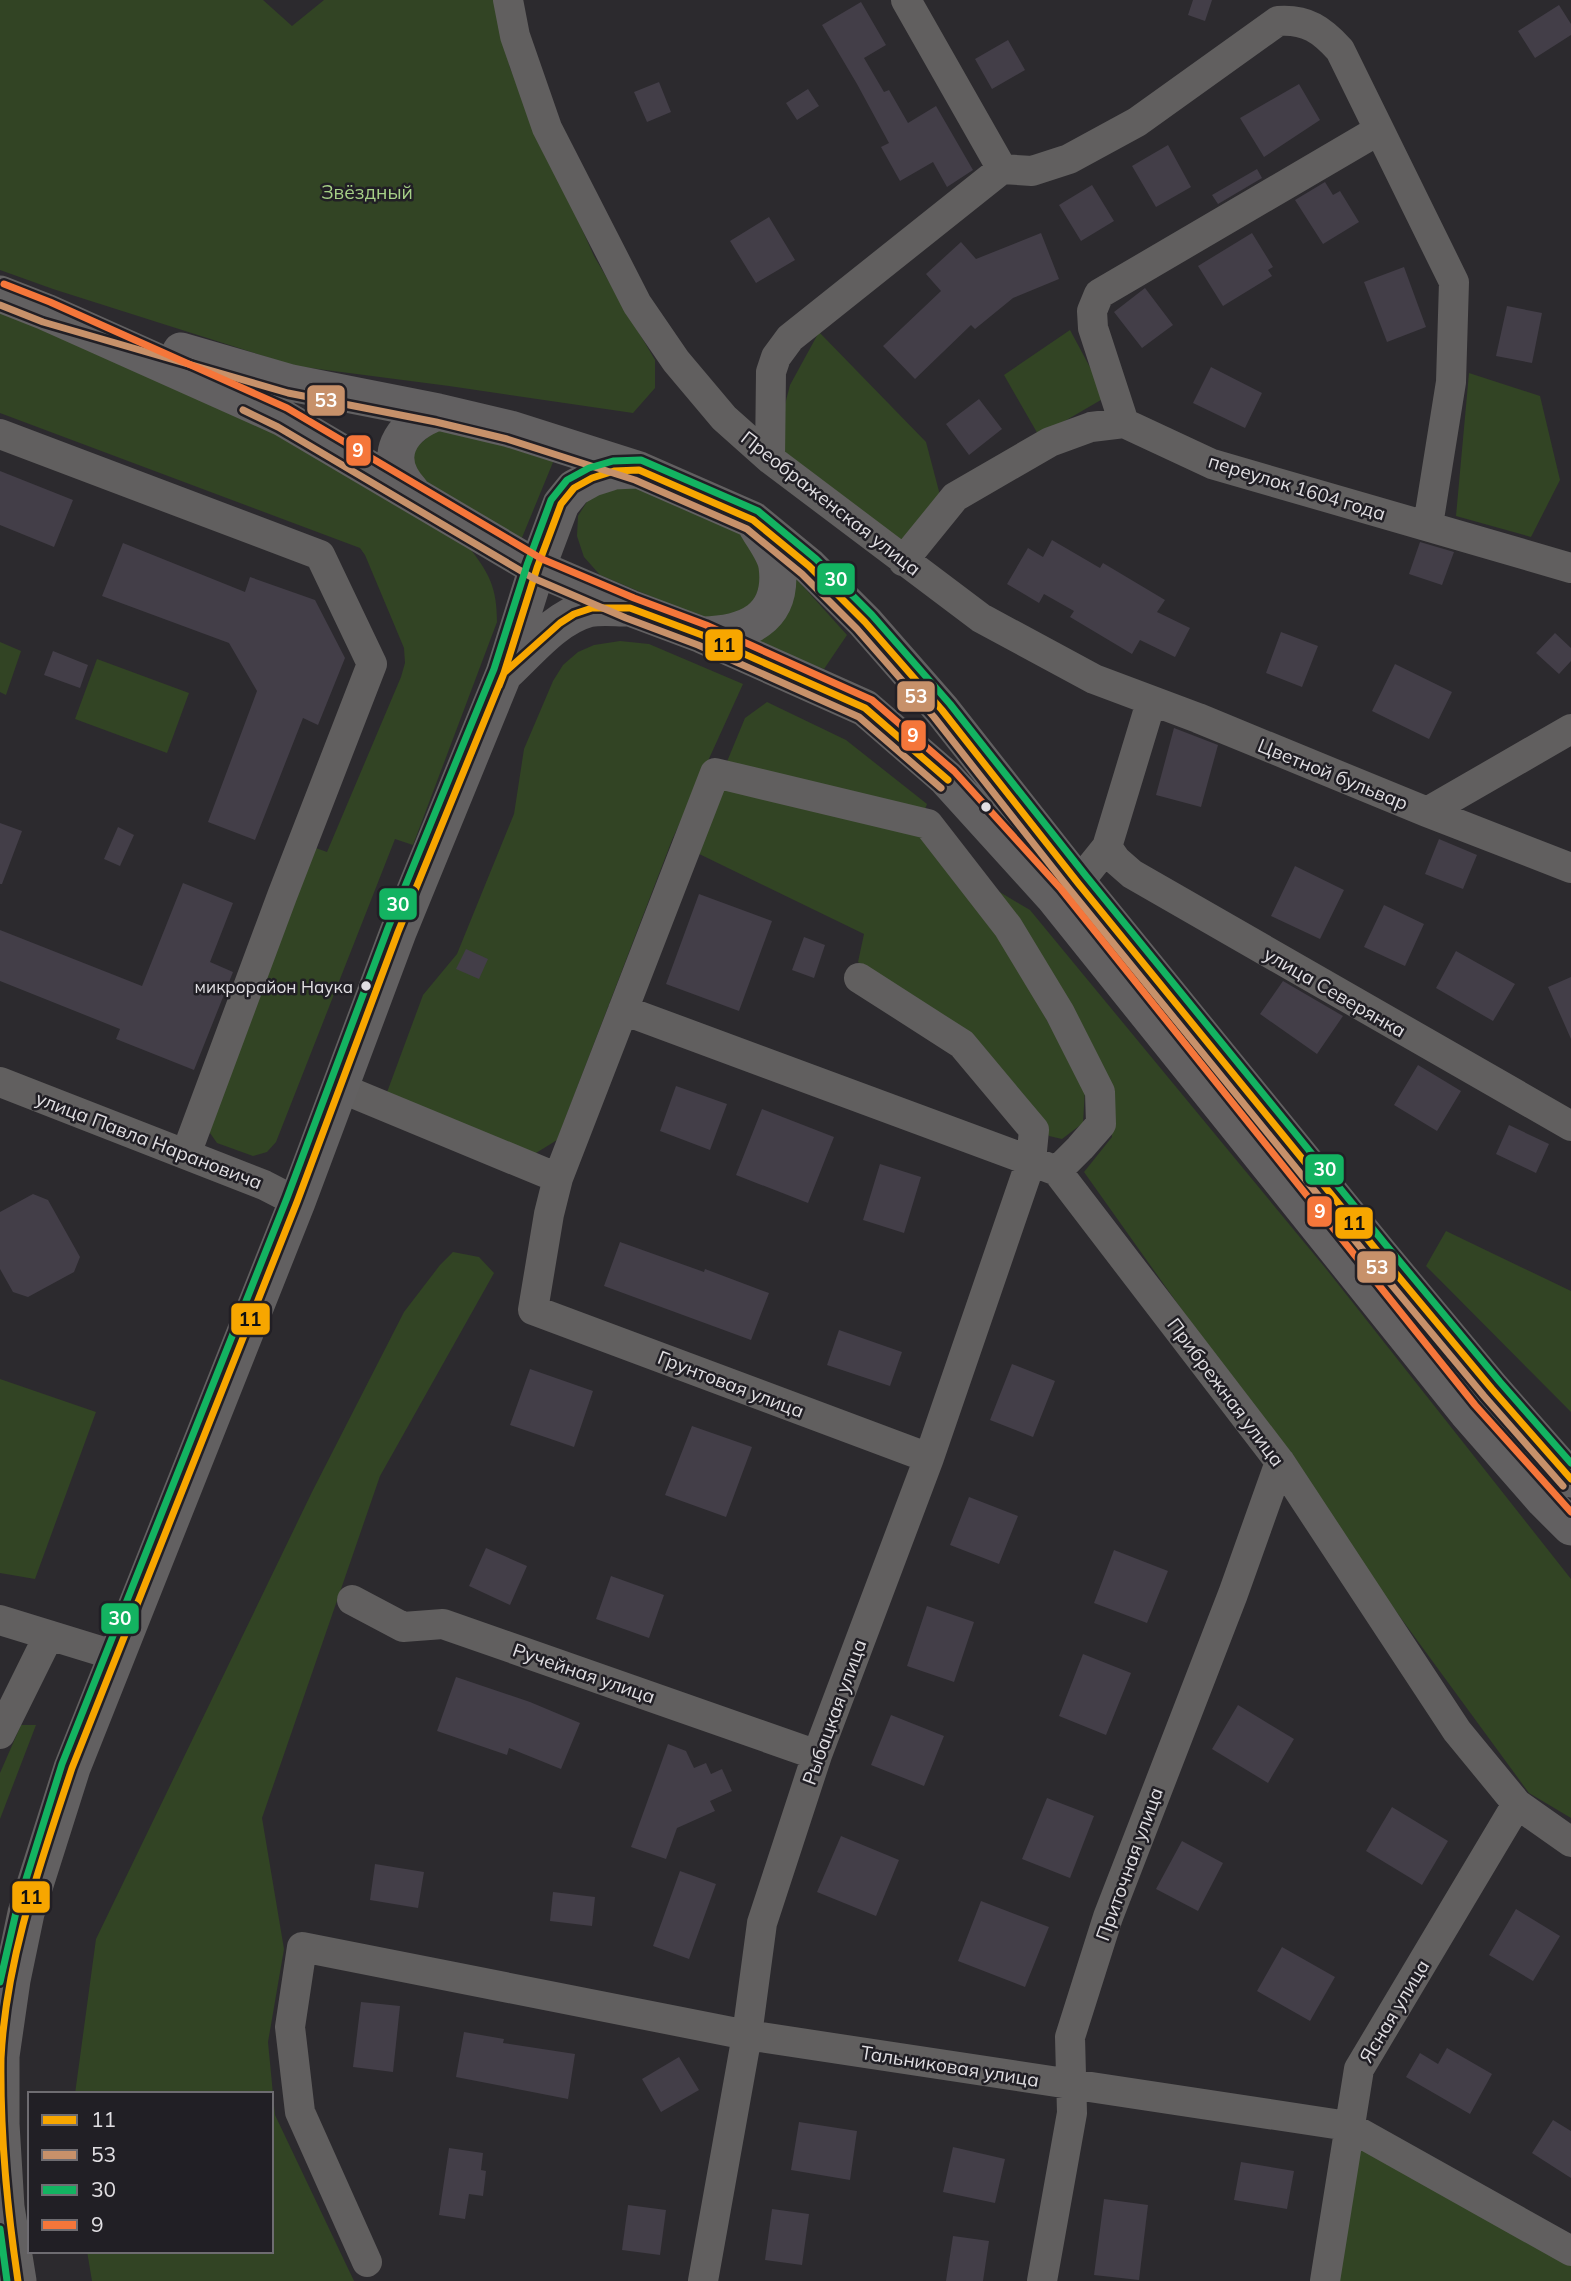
<svg xmlns="http://www.w3.org/2000/svg" width="1571" height="2281" font-family="Mulish,sans-serif">
<rect width="100%" height="100%" fill="#2c2a2e"/>
<path fill="#324424" d="M0,0H263L292,26L324,0H494L510,68L594,256L655,360V388L633,413L449,386L295,366L53,289L0,270Z
M0,312L244,413L468,546C489,573 497,587 497,622L413,845L395,839L276,1142L267,1152L253,1156L217,1143L210,1133L209,1122L310,846L327,852L401,677L405,663L404,648L365,555L360,548L0,413Z
M1070,330L1106,397L1039,436L1004,375Z
M819,332L926,442L941,499L903,544L773,451L790,385Z
M1469,373L1540,396L1560,480L1531,537L1456,516Z
M438,429L556,455L521,540L424,481L413,466L411,451Z
M628,484L738,531L753,545L763,578L750,612L712,622L600,575L584,557L577,536L578,516L588,500L606,489Z
M792,574L847,635L824,669L755,642Z
M620,641L649,644L743,684L672,840L557,1140L528,1158L386,1095L423,995L457,954L514,814L524,749L553,681L563,665L578,652L594,645Z
M0,642L21,651L6,695L0,692Z
M97,659L189,693L167,753L75,719Z
M767,702L846,740L927,804L924,812L726,764L745,718Z
M716,783L920,833L1012,957L1085,1089L1083,1123L1062,1139L1049,1136L964,1032L858,962L864,934L691,850Z
M998,891L1030,910L1327,1270L1571,1579V1818L1529,1793L1403,1621L1084,1172L1112,1137L1108,1098Z
M1446,1231L1571,1291V1412L1426,1266Z
M453,1252L479,1257L494,1273L380,1476L262,1818L284,1949L268,2042L275,2115L354,2281H92L87,2251H271V2094H75L96,1939L312,1492L404,1312L440,1265Z
M0,1379L96,1412L35,1579L0,1573Z
M21,1725H36L0,1819V1773Z
M1354,2138L1571,2261V2281H1333Z"/>
<path fill="#433e48" d="M1193,0H1212L1205,21L1188,15Z
M861,2L886,45L864,58L884,92L889,90L908,123L936,106L973,170L947,187L933,162L900,181L881,147L889,143L857,84L822,25Z
M1559,5L1571,24V35L1535,58L1518,31Z
M1008,40L1025,70L992,89L975,59Z
M659,82L671,112L647,122L634,92Z
M1299,84L1320,120L1264,157L1240,118Z
M808,89L819,106L797,120L786,103Z
M1168,145L1191,187L1156,207L1132,166Z
M1257,169L1262,178L1218,204L1212,195Z
M1325,182L1333,195L1340,191L1359,222L1323,244L1295,200Z
M1092,185L1114,221L1081,241L1059,205Z
M769,217L795,260L756,283L730,241Z
M1041,233L1059,279L1013,298L975,329L971,325L915,379L883,346L941,291L926,274L961,242L976,259Z
M1252,233L1273,267L1268,270L1272,276L1223,306L1198,266Z
M1404,267L1426,327L1387,342L1364,282Z
M1145,288L1173,325L1142,348L1114,312Z
M1507,306L1542,313L1532,363L1496,356Z
M1211,367L1262,393L1245,428L1193,403Z
M979,399L1002,429L969,455L946,424Z
M0,471L73,500L54,547L0,525Z
M1052,540L1100,568L1103,563L1165,600L1157,612L1190,628L1175,657L1140,640L1132,654L1070,617L1074,611L1044,594L1039,603L1007,584L1028,548L1043,557Z
M1420,542L1454,552L1442,585L1409,574Z
M123,543L245,592L250,577L315,600L345,658L318,725L303,718L255,840L208,822L257,691L229,643L102,596Z
M1281,632L1318,646L1302,687L1266,673Z
M1555,633L1571,648V661L1559,674L1536,653Z
M53,651L88,665L80,688L44,675Z
M1395,664L1452,692L1429,739L1372,711Z
M1174,728L1218,745L1201,807L1156,795Z
M0,823L22,831L2,884H0Z
M118,827L134,835L120,866L104,859Z
M1439,839L1477,855L1463,889L1425,874Z
M1295,866L1344,890L1320,939L1271,916Z
M183,883L233,903L210,962L233,972L194,1070L116,1039L120,1029L0,981V930L142,986Z
M699,894L772,921L739,1011L666,984Z
M1384,905L1424,924L1405,966L1364,947Z
M804,937L825,945L814,978L792,970Z
M466,949L488,959L479,979L456,969Z
M1456,951L1515,984L1493,1021L1436,988Z
M1571,977V1039L1548,987Z
M1283,981L1343,1016L1317,1054L1260,1014Z
M1418,1065L1461,1091L1437,1131L1394,1105Z
M676,1086L727,1104L710,1150L660,1131Z
M762,1109L834,1137L808,1203L736,1175Z
M1509,1125L1549,1144L1536,1173L1496,1154Z
M880,1164L921,1177L904,1233L863,1220Z
M33,1194L48,1200L80,1257L74,1272L28,1297L13,1292L0,1269V1212Z
M620,1242L704,1272L705,1269L769,1293L751,1340L604,1286Z
M839,1330L902,1352L890,1386L827,1365Z
M1012,1364L1055,1381L1033,1437L990,1420Z
M530,1369L593,1391L574,1447L510,1425Z
M692,1426L752,1447L726,1517L665,1495Z
M969,1497L1018,1516L999,1564L950,1545Z
M486,1548L527,1566L510,1605L469,1586Z
M1114,1550L1168,1571L1147,1623L1094,1603Z
M611,1576L664,1595L649,1638L596,1619Z
M927,1606L974,1622L954,1682L907,1666Z
M1083,1654L1131,1673L1106,1735L1059,1716Z
M456,1677L530,1702L580,1723L561,1769L509,1748L507,1755L437,1731Z
M1238,1705L1294,1739L1268,1783L1212,1749Z
M891,1715L944,1736L924,1786L871,1765Z
M668,1744L686,1751L694,1768L706,1763L711,1774L722,1769L732,1791L710,1801L715,1811L677,1828L666,1859L631,1847Z
M1047,1798L1094,1816L1070,1878L1022,1859Z
M1392,1807L1448,1841L1422,1885L1366,1851Z
M841,1836L899,1860L876,1916L817,1892Z
M1182,1841L1223,1863L1198,1911L1156,1889Z
M375,1864L424,1872L418,1908L370,1900Z
M680,1871L716,1884L689,1959L653,1946Z
M553,1892L595,1897L592,1926L550,1921Z
M981,1901L1049,1927L1025,1987L958,1961Z
M1516,1909L1560,1936L1533,1981L1489,1955Z
M1282,1947L1335,1977L1310,2021L1257,1991Z
M361,2002L400,2006L393,2072L353,2067Z
M464,2032L504,2039L503,2043L575,2054L568,2099L456,2077Z
M1447,2048L1492,2074L1470,2114L1406,2077L1420,2053L1438,2064Z
M679,2057L699,2090L661,2112L642,2079Z
M1553,2120L1571,2131V2178L1532,2153Z
M799,2122L857,2131L850,2180L791,2170Z
M953,2147L1005,2159L995,2203L943,2192Z
M449,2148L483,2153L481,2170L486,2171L483,2196L469,2194L465,2219L439,2215Z
M1241,2162L1294,2171L1287,2209L1234,2200Z
M1104,2199L1148,2205L1139,2280L1094,2275Z
M628,2205L666,2210L660,2255L622,2250Z
M772,2209L809,2214L802,2265L765,2260Z
M953,2236L989,2241L983,2281H946Z"/>
<g fill="none" stroke-linecap="round" stroke-linejoin="round">
<path stroke="#615f5f" stroke-width="30" d="M508,0L515,36L547,128L637,304L676,361L724,418L770,459L981,618L1094,679L1198,718L1427,812L1571,868
M906,0L1002,169
M1124,423L1093,328L1092,311L1099,294L1379,130
M0,434L320,555L372,664L282,896L186,1154
M770,459L771,372L776,357L790,338L1002,169L1032,171L1069,159L1137,122L1278,21C1307,19 1322,30 1340,50L1454,282L1451,382L1428,525
M903,561L955,497L1050,442L1091,427L1124,423L1212,464L1571,568
M1427,812L1571,729
M1107,847L1116,860L1132,874L1571,1126
M1078,883L1107,847L1151,702
M859,978L962,1044L1034,1130L1031,1161L1057,1171L1280,1462L1457,1731L1517,1804L1571,1842
M623,1010L1031,1161L929,1458L817,1755L762,1923L747,2035L703,2281
M0,1082L264,1185L297,1202
M338,1087L558,1178
M929,1458L533,1310L549,1214L558,1178L715,773L928,824L1008,927L1060,1013L1100,1092L1101,1124L1080,1148L1057,1171
M352,1600L403,1627L443,1624L817,1755
M0,1620L117,1656
M0,1734L49,1635
M367,2262L300,2112L290,2027L302,1947L747,2035L1348,2126L1571,2251
M1042,2281L1072,2113L1070,2037L1108,1917L1233,1594L1280,1462
M1325,2281L1359,2069L1517,1804"/>
<path stroke="#626061" stroke-width="37" d="M0,294L46,312L283,418L537,568L630,608L702,635L865,708L946,778L1053,896L1467,1412L1544,1500L1571,1527
M181,351L291,383L438,412L510,429L639,470L753,520L809,566L865,622L942,710L1078,883L1378,1252L1492,1389L1571,1479
M411,491C380,457 400,426 438,412
M702,635C746,634 784,619 777,566C775,553 764,539 757,527
M505,673C530,650 555,618 588,609C600,606 615,608 627,608
M18,2281L6,2207L1,2124V2056L12,1980L26,1913L72,1768L297,1202L398,932L504,673L537,568L561,504L574,488L592,478L614,471L635,470"/>
<g stroke="#211f25" stroke-width="12">
<path id="bus-1" d="M499,686L504,673L560,623L574,614L592,608H630L702,635L865,708L948,780
M18,2281C7,2208 0,2132 1,2058C6,1958 41,1862 72,1768L297,1202L398,932L504,673L537,568L561,504L574,488L592,478L614,471L639,470L753,520L809,566L865,622L942,710L1078,883L1378,1252L1492,1389L1571,1479"/>
</g>
<g stroke="#211f25" stroke-width="12">
<path id="bus-2" d="M0,305L43,322L288,393L436,422L507,439L635,480L747,529L802,574L857,629L934,717L1070,890L1370,1259L1484,1396L1563,1486
M243,410L278,427L533,578L626,618L698,645L859,717L941,788"/>
</g>
<g stroke="#211f25" stroke-width="12">
<path id="bus-3" d="M0,1982L17,1908L62,1764L287,1198L388,928L494,669L527,565L551,500L567,480L589,468L613,461L641,460L758,511L816,559L872,615L950,704L1086,876L1386,1245L1500,1382L1571,1463
M0,2229L7,2281"/>
</g>
<g stroke="#211f25" stroke-width="12">
<path id="bus-4" d="M4,284L50,302L287,408L542,559L634,598L706,625L872,700L954,771L1061,889L1475,1405L1571,1512"/>
</g>
<use href="#bus-1" stroke="#f7a600" stroke-width="7"/>
<use href="#bus-2" stroke="#c7916a" stroke-width="7"/>
<use href="#bus-3" stroke="#13b361" stroke-width="7"/>
<use href="#bus-4" stroke="#f5763a" stroke-width="7"/>
</g>
<g fill="#e1dfe3" stroke="#211f25" stroke-width="2.5">
<circle cx="986" cy="807" r="6"/>
<circle cx="366" cy="986" r="6"/>
</g>
<g text-anchor="middle" stroke-width="5" stroke-linejoin="round" paint-order="stroke">
<g font-size="17" fill="#e1dfe3" stroke="#211f25" text-anchor="end">
<text x="353" y="993">микрорайон Наука</text>
</g>
<g font-size="19" fill="#a6d087" stroke="#211f25">
<text x="367" y="199">Звёздный</text>
</g>
<g font-size="19" fill="#e1dfe3" stroke="#211f25">
<text transform="translate(1297 487) rotate(17)" y="7">переулок 1604 года</text>
<text transform="translate(831 503) rotate(38)" y="7">Преображенская улица</text>
<text transform="translate(1333 774) rotate(22)" y="7">Цветной бульвар</text>
<text transform="translate(1335 992) rotate(30)" y="7">улица Северянка</text>
<text transform="translate(149 1140) rotate(21)" y="7">улица Павла Нарановича</text>
<text transform="translate(731 1384) rotate(21)" y="7">Грунтовая улица</text>
<text transform="translate(1226 1392) rotate(53)" y="7">Прибрежная улица</text>
<text transform="translate(584 1673) rotate(19)" y="7">Ручейная улица</text>
<text transform="translate(834 1712) rotate(-70)" y="7">Рыбацкая улица</text>
<text transform="translate(1129 1864) rotate(-70)" y="7">Приточная улица</text>
<text transform="translate(1394 2011) rotate(-59)" y="7">Ясная улица</text>
<text transform="translate(950 2066) rotate(9)" y="7">Тальниковая улица</text>
</g>
</g>
<g stroke="#211f25" stroke-width="2.5">
<rect x="306" y="384" width="40" height="33" rx="7" fill="#c7916a"/>
<rect x="345" y="434" width="27" height="33" rx="7" fill="#f5763a"/>
<rect x="816" y="562" width="40" height="34" rx="7" fill="#13b361"/>
<rect x="704" y="628" width="40" height="34" rx="7" fill="#f7a600"/>
<rect x="896" y="680" width="40" height="33" rx="7" fill="#c7916a"/>
<rect x="900" y="719" width="27" height="33" rx="7" fill="#f5763a"/>
<rect x="378" y="887" width="40" height="34" rx="7" fill="#13b361"/>
<rect x="1304" y="1153" width="41" height="33" rx="7" fill="#13b361"/>
<rect x="1306" y="1195" width="27" height="33" rx="7" fill="#f5763a"/>
<rect x="1334" y="1206" width="40" height="34" rx="7" fill="#f7a600"/>
<rect x="1356" y="1250" width="41" height="34" rx="7" fill="#c7916a"/>
<rect x="230" y="1302" width="41" height="34" rx="7" fill="#f7a600"/>
<rect x="100" y="1602" width="40" height="33" rx="7" fill="#13b361"/>
<rect x="11" y="1880" width="40" height="34" rx="7" fill="#f7a600"/>
</g>
<g font-size="19" text-anchor="middle" font-weight="bold" fill="#fff">
<text x="326" y="407">53</text>
<text x="358" y="457">9</text>
<text x="836" y="586">30</text>
<text x="916" y="703">53</text>
<text x="913" y="742">9</text>
<text x="398" y="911">30</text>
<text x="1325" y="1176">30</text>
<text x="1320" y="1218">9</text>
<text x="1377" y="1274">53</text>
<text x="120" y="1625">30</text>
</g>
<g font-size="19" text-anchor="middle" font-weight="bold" fill="#111">
<text x="724" y="652">11</text>
<text x="1354" y="1230">11</text>
<text x="250" y="1326">11</text>
<text x="31" y="1904">11</text>
</g>
<rect x="28" y="2092" width="245" height="161" fill="#211f25" stroke="#6e6c71" stroke-width="2"/>
<rect x="42" y="2115" width="35" height="10" fill="#f7a600" stroke="#6e6c71" stroke-width="2"/>
<text x="91" y="2127" font-size="21" fill="#e1dfe3">11</text>
<rect x="42" y="2150" width="35" height="10" fill="#c7916a" stroke="#6e6c71" stroke-width="2"/>
<text x="91" y="2162" font-size="21" fill="#e1dfe3">53</text>
<rect x="42" y="2185" width="35" height="10" fill="#13b361" stroke="#6e6c71" stroke-width="2"/>
<text x="91" y="2197" font-size="21" fill="#e1dfe3">30</text>
<rect x="42" y="2220" width="35" height="10" fill="#f5763a" stroke="#6e6c71" stroke-width="2"/>
<text x="91" y="2232" font-size="21" fill="#e1dfe3">9</text>
</svg>
